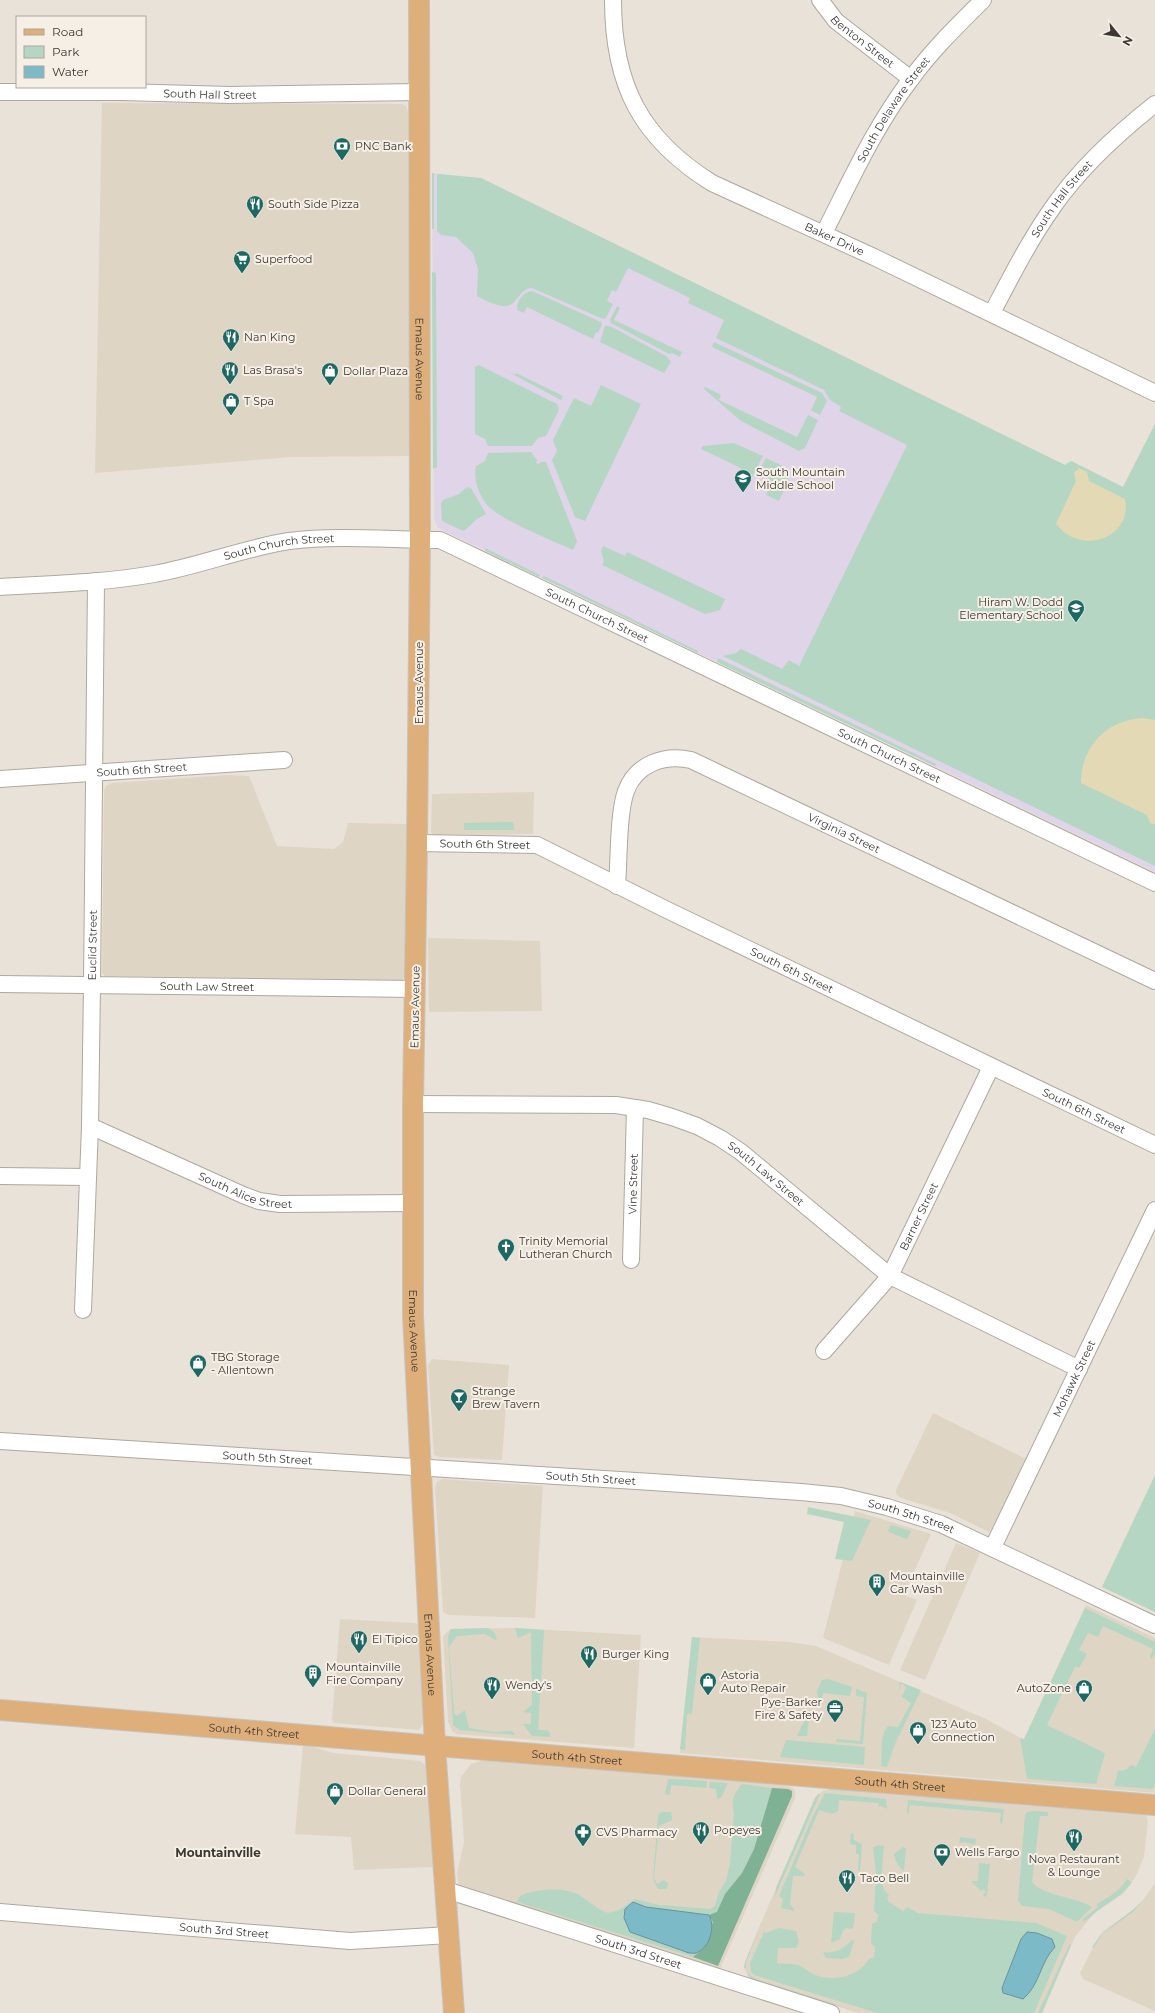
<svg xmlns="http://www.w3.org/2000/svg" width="1155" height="2013" font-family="Montserrat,sans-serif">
<rect width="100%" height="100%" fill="#e9e2d8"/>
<path fill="#dfd5c5" d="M102,103L402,104L406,106L408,112L411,456L292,457L95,473Z
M229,775L249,776L277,846L334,849L343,842L348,823L408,824L407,973L402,980L105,976L102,973L104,790L106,786L112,783Z
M534,792L533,834L439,835H434L431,832L432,794Z
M428,938L540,941L542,1011L429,1012Z
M432,1359L509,1365L502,1460L440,1457L434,1455L428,1365Z
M933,1413L1026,1459L992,1528L989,1532L950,1513L901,1498L896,1494V1490Z
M442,1479L543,1486L535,1618L449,1615L443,1612L435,1488L437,1482Z
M855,1511L931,1534L905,1592L906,1596L917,1600L889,1665L823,1638Z
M956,1543L980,1553L925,1680L900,1670Z
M1086,1605L1155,1638V1793L680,1753L692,1637L790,1642L816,1646L986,1719L1024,1740Z
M340,1619L415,1623L420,1626L426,1720L419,1730L334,1723L332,1720Z
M515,1628L641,1635L634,1748L456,1734L452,1731L448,1721L443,1637L445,1634L451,1629Z
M303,1744L334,1753L411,1760L420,1761L424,1764L429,1769L433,1867L354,1870L351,1837L295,1834Z
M488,1759L788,1786L793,1788L795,1791V1798L720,1969L463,1888L459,1885L457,1874L464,1842L460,1784L461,1777L471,1764Z
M831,1789L1146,1815L1148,1821L1144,1857L1135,1878L1123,1894L1094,1913L1075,1937L1042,2013H859L752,1980L748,1976L744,1968L745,1962L757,1932L815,1798L824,1790Z
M1155,1883V2011L1083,1979L1080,1973L1098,1938L1103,1931L1133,1910L1143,1900Z"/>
<path fill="#e0d4e9" d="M432,173L481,178L1065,465L1071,461L1123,487L1155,424V872L438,528L434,518Z"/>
<path fill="#b5d6c3" d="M432,173H434V229H432Z
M437,174L481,178L1065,465L1071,461L1123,487L1155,424V866L723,656L736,653L741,649L782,669L789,660L799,666L907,445L839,411L841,408L840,406L830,400L824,390L716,338L724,320L688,303L690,298L628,268L616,292L612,290L607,301L613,304L606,318L603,319L532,288C523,289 521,294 515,301C506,313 487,301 477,296L478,269L473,253L456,237L441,235L437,231Z
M432,272L436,273L437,467L433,469Z
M532,291L601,322L602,325L598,333L596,332L593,339L527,307L524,313L517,310C517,300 522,293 532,291Z
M617,306L620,308L614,320L682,352L680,357L672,353L669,354L611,323L610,320Z
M605,326H610L666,356L671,362L664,373L600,342Z
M714,342L822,393L827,401L820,415L811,410L817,397L712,347Z
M479,365L557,404L559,410L546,436L538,438L532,446H488L485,439L475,434V367Z
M499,367L515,375L516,373L563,396L561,400Z
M601,385L641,404L585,521L575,517L552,460L557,451L553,440L574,398L591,406Z
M705,387L721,395L719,400L797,437L808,415L818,420L805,448L799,451L741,421L704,389Z
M734,443L763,456L752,477L739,471L741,468L701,449L703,446Z
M531,452L537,460L536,463L539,464L541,462H546L577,541L573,550C553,541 501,520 488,506C479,496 473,479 476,466L485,461L488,453Z
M766,458L783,466L789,473L788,482L779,501L766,495L771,484L768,483L770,479L758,473Z
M467,487L471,488L486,514L477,519L464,531L461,530L442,521L441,504L443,500L459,494Z
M603,546L625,556L627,552L725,599L720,610L705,614L602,565L604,561L601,551Z
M485,548L540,575L539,577L485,551Z
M544,576L698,651V653L542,578Z
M718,658L936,764L935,766L717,662Z
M513,822L514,830H464V823Z
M1155,1475V1612L1102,1587Z
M808,1507L871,1520L852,1561L835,1559L844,1522L807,1514Z
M891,1525L911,1531L908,1538L906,1539L889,1532L888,1530Z
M1085,1608L1155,1642V1654L1151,1659L1150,1657L1153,1649L1103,1626L1098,1637L1088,1633L1079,1650L1087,1654L1079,1668L1076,1666L1074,1669L1047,1725L1103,1752L1105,1754L1096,1784L1027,1779L1020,1738L1024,1739Z
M488,1628L495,1633L497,1641L485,1634L457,1636L449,1647L454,1713L457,1716L465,1710L469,1728L494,1732L512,1731L515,1735L459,1730L453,1725L448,1637L451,1629Z
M515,1628L544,1630L538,1730H547L550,1733V1737L532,1736L523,1724H531V1713L523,1712L532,1705L531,1632L518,1638Z
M692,1637L700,1638L692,1714H687L685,1750L680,1749Z
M828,1679L852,1687L850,1696L823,1693L822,1700H818L817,1691L822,1680Z
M900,1682L921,1690L895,1744L887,1767L881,1766L882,1741L884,1732L888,1726L898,1727L911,1703L902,1697L906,1687L903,1684H901L898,1693Z
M856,1689L867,1693L863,1744L836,1742L837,1739L860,1741L864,1697L856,1696Z
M810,1709L807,1736H797Z
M1155,1729V1784L1153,1789L1114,1786L1118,1771L1126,1770L1131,1765L1136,1767Z
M786,1740L865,1747L864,1765L780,1757Z
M668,1779H671L707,1781L706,1788L671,1785L670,1795L665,1794Z
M710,1782L728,1783L721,1798L717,1799L716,1789L709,1788Z
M742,1784L772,1788L754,1849L742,1873L725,1894L704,1948L693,1957L517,1902L520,1896C536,1889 564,1886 581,1896C590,1902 597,1909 608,1913L619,1910L635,1899L659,1905L710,1909L715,1906L718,1894L726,1881L730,1863L734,1812C730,1801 735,1792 742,1784Z
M828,1789L877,1792L879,1793L830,1790Z
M819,1793L820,1794L775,1896L776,1888L815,1798Z
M825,1793L886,1799L887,1809L881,1806L878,1807L879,1803L839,1800L838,1811C831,1816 826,1812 819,1810L795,1867L805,1874L804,1876H793L790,1904L795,1911L781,1908L783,1899L779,1896L812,1818Z
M912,1795L1004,1802L1005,1804L910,1796Z
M908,1800L1004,1809L1002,1825L1000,1822L1001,1813L910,1805L908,1815L907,1813Z
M1034,1811L1048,1812V1816H1040L1032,1882C1043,1896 1074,1896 1092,1907L1077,1922L1049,1909L1022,1906L1018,1901L1025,1815L1027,1812Z
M663,1812H671L672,1820L659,1826L654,1878L657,1884L664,1880L668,1883L667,1889H658L653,1879L658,1817L659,1813Z
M851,1833H853L854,1840L862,1844L860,1871H858L859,1854H856V1845L850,1844Z
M960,1837L976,1839L975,1845L965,1842L959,1843Z
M877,1845L884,1846L881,1881L884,1890L889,1895L887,1898L889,1902L903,1911L907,1907L918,1913L1036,1923L1067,1936L1034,2013H877L754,1975L751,1972L750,1963L764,1932L766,1933L779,1928L796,1931L799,1941L796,1948H778L777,1963C784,1964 791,1963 798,1965C803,1966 807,1971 811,1973C831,1983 858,1978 869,1959L874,1957L875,1947L871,1943L872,1924L877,1922L878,1915L874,1911L876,1873L873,1848Z
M903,1847L906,1848L904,1871C899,1867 895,1861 894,1854Z
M979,1863L990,1864L987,1895L985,1897L983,1895L986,1892L984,1889L981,1891L971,1881H978Z
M1127,1879L1132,1882C1122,1896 1109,1902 1096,1912C1091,1916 1089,1920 1083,1921V1919L1098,1907L1097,1904C1109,1897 1120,1891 1127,1879Z
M1143,1900L1134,1911L1103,1934L1093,1948L1092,1947C1106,1926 1127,1918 1143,1900Z
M834,1912L855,1913L854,1925L852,1929L847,1928L843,1930L840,1939L831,1943Z
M759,1930L746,1962V1968H744L745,1962Z
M852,1940L854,1941L849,1957L842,1959L826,1958L823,1952C835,1954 843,1949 852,1940Z
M1070,1943V1947L1042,2013H1038Z
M747,1973L756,1979L863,2013L752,1980Z"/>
<path fill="#7fb195" d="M772,1788L788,1789L792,1791V1796L718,1966L693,1957L704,1948L713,1922L709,1915L717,1912L725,1894L742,1873L754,1849Z"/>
<path fill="#e3dab5" d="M1079,468L1087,472L1089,481L1125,499C1133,537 1082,557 1056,524L1076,481L1074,473Z
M1143,718L1155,720V825L1150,823L1147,815L1081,783C1081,747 1106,720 1143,718Z"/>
<path fill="#7cbac7" stroke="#69939b" d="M633,1902L646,1907L709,1915C715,1925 711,1946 698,1952C696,1954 692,1953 689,1953L630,1932L624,1918L625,1909Z
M1027,1932L1037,1933L1052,1939L1055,1947C1040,1962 1040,1985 1023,1999L1003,1993L1002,1988L1021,1939Z"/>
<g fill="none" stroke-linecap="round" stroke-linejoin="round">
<g stroke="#aea89f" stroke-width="18">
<g id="minor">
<path id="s1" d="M613,0C613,84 640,138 712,183L874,257L1155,393"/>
<path id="s2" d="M820,0L836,21L911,79"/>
<path id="s3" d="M0,92H121L230,95L419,92"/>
<path id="s4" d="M824,233C851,180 875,126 911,79C932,50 958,25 983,0"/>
<path id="s5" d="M992,313C1011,277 1029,241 1053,207C1080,168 1117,134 1155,104"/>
<path id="s6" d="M0,587C51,584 103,583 154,574C200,566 243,548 289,541C339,535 390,540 440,540L1155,883"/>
<path id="s7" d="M0,779L284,760"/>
<path id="s8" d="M417,843L537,845L663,908L1155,1145"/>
<path id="s9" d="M617,886C619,861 618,813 626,791C636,764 664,754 691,760L1155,981"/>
<path id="s10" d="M0,984L415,989"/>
<path id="s11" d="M413,1104L616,1105L648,1110L672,1117L697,1126L720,1138L741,1152L890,1276L1079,1369"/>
<path id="s12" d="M90,1126L243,1195L259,1201L280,1204L413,1203"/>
<path d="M0,1176L88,1177"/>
<path id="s13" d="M631,1260L635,1108"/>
<path id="s14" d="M83,1310L90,1126L92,985L96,581"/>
<path id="s15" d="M824,1351L890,1276L991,1067"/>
<path id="s16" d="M0,1441L652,1482L801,1492L841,1496L887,1507L941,1524L1155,1625"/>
<path id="s17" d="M993,1547L1155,1210"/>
<path id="s18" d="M446,1890L831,2013"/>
<path id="s19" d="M0,1912L350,1941L449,1935"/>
</g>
</g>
<g stroke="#c4c4c2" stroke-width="22">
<g id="major">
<path id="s20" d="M419,0L420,540L417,843L413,1104V1316L435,1746L454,2013"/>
<path id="s21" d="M0,1710L1155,1805"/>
</g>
</g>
<use href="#minor" stroke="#fff" stroke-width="16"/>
<use href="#major" stroke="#dfaf7b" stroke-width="20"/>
</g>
<defs>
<g id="bank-pin" transform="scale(0.9)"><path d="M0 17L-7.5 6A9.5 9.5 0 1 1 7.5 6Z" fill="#1d6863" stroke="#f6efe6"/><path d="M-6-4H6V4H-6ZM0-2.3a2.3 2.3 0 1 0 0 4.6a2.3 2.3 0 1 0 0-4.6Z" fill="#fff"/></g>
<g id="restaurant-pin" transform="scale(0.9)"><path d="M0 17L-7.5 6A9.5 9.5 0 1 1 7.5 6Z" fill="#1d6863" stroke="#f6efe6"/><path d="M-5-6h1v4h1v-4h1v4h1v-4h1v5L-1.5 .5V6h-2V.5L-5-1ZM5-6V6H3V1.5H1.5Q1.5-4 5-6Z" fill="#fff"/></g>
<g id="supermarket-pin" transform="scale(0.9)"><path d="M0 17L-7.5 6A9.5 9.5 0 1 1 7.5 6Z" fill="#1d6863" stroke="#f6efe6"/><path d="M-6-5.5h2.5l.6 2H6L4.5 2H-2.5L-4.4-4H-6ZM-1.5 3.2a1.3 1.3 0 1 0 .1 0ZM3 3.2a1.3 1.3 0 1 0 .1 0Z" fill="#fff"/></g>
<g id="shop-pin" transform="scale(0.9)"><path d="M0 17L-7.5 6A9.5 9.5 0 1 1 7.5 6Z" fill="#1d6863" stroke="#f6efe6"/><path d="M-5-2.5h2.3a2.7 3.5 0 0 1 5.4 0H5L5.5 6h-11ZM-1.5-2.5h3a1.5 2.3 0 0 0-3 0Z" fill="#fff"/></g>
<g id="school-pin" transform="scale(0.9)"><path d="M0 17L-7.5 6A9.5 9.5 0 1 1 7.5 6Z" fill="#1d6863" stroke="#f6efe6"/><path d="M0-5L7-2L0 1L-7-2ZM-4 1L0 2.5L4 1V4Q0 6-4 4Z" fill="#fff"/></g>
<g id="church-pin" transform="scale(0.9)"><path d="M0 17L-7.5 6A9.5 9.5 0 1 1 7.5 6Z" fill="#1d6863" stroke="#f6efe6"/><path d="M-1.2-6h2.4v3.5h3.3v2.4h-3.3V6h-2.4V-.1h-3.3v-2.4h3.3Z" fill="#fff"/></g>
<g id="bar-pin" transform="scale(0.9)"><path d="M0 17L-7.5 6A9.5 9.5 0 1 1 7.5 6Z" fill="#1d6863" stroke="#f6efe6"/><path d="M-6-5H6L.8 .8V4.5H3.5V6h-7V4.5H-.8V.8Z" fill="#fff"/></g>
<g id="building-pin" transform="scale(0.9)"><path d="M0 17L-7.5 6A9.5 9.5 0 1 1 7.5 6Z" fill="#1d6863" stroke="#f6efe6"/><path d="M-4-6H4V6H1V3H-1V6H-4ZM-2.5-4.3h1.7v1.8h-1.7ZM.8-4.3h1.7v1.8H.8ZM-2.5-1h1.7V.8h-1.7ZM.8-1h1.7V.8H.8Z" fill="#fff"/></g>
<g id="office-pin" transform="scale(0.9)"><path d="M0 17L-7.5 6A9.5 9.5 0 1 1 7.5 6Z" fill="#1d6863" stroke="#f6efe6"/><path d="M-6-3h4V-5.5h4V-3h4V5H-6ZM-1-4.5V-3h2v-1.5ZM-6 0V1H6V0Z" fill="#fff"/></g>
<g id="pharmacy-pin" transform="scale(0.9)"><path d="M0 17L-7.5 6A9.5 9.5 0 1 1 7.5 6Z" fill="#1d6863" stroke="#f6efe6"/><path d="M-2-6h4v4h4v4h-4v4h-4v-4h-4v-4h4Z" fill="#fff"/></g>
</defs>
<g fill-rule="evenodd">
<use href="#bank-pin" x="342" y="146"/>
<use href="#restaurant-pin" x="255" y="204"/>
<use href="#supermarket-pin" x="242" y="259"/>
<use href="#restaurant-pin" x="231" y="337"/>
<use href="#restaurant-pin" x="230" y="370"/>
<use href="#shop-pin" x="330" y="371"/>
<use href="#shop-pin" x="231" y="401"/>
<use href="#school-pin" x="743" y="478"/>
<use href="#school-pin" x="1076" y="608"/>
<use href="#church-pin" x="506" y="1247"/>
<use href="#shop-pin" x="198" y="1363"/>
<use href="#bar-pin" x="459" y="1397"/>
<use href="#building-pin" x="877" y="1582"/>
<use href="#restaurant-pin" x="359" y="1639"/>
<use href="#restaurant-pin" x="589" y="1654"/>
<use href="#building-pin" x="313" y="1673"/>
<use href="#shop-pin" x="708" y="1681"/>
<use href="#restaurant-pin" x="492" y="1685"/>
<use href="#shop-pin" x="1084" y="1688"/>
<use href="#office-pin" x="835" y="1708"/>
<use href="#shop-pin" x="918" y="1730"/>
<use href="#shop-pin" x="335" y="1791"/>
<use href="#restaurant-pin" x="701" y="1830"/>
<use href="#pharmacy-pin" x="583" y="1832"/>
<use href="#restaurant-pin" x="1074" y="1837"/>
<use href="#bank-pin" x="942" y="1852"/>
<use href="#restaurant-pin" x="847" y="1878"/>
</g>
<g text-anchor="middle" stroke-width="4" stroke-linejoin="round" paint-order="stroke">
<g font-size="11" fill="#3c3935" stroke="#f6efe6">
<text dy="4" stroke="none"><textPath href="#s2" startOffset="60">Benton Street</textPath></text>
<text dy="4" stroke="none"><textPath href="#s3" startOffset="210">South Hall Street</textPath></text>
<text dy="4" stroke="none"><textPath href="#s4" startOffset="142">South Delaware Street</textPath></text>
<text dy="4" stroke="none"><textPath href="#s5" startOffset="134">South Hall Street</textPath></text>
<text dy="4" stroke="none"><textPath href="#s1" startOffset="354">Baker Drive</textPath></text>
<text dy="4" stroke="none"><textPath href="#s20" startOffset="359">Emaus Avenue</textPath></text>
<text dy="4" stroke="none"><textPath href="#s6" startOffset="283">South Church Street</textPath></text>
<text dy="4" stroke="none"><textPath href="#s6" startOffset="619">South Church Street</textPath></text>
<text transform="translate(419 683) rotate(-90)" y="4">Emaus Avenue</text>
<text dy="4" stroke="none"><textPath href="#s6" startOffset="943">South Church Street</textPath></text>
<text dy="4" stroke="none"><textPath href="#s7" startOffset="142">South 6th Street</textPath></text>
<text dy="4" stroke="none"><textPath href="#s9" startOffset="344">Virginia Street</textPath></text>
<text dy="4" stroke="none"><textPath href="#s8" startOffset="68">South 6th Street</textPath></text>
<text dy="4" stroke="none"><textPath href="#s14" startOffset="365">Euclid Street</textPath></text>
<text dy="4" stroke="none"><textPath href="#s8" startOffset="404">South 6th Street</textPath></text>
<text dy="4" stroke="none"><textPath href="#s10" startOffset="207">South Law Street</textPath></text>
<text transform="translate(415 1007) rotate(-89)" y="4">Emaus Avenue</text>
<text dy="4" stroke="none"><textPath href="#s8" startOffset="728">South 6th Street</textPath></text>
<text dy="4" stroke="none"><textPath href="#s11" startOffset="371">South Law Street</textPath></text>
<text dy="4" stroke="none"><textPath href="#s13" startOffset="76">Vine Street</textPath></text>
<text dy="4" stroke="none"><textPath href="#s12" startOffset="169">South Alice Street</textPath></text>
<text dy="4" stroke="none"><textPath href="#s15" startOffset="166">Barner Street</textPath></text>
<text dy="4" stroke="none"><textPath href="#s20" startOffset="1331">Emaus Avenue</textPath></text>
<text dy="4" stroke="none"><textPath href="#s17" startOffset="187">Mohawk Street</textPath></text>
<text dy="4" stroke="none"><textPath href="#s16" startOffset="268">South 5th Street</textPath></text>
<text dy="4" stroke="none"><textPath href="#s16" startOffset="592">South 5th Street</textPath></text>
<text dy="4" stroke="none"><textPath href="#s16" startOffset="916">South 5th Street</textPath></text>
<text dy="4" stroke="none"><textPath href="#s20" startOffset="1655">Emaus Avenue</textPath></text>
<text dy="4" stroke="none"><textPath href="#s21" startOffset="255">South 4th Street</textPath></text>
<text dy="4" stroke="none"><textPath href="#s21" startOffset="579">South 4th Street</textPath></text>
<text dy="4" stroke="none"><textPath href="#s21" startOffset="903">South 4th Street</textPath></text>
<text dy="4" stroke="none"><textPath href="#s19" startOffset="225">South 3rd Street</textPath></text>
<text dy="4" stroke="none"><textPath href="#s18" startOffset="202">South 3rd Street</textPath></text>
</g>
<g font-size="11" fill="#3c3935" stroke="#f6efe6" text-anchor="start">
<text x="355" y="150">PNC Bank</text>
<text x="268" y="208">South Side Pizza</text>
<text x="255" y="263">Superfood</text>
<text x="244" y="341">Nan King</text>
<text x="243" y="374">Las Brasa's</text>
<text x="343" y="375">Dollar Plaza</text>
<text x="244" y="405">T Spa</text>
<text x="756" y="476">South Mountain<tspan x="756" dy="13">Middle School</tspan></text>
<text x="1063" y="606" text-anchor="end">Hiram W. Dodd<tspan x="1063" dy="13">Elementary School</tspan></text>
<text x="519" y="1245">Trinity Memorial<tspan x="519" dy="13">Lutheran Church</tspan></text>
<text x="211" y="1361">TBG Storage<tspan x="211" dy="13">- Allentown</tspan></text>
<text x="472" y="1395">Strange<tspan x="472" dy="13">Brew Tavern</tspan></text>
<text x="890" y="1580">Mountainville<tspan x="890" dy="13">Car Wash</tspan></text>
<text x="372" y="1643">El Tipico</text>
<text x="602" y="1658">Burger King</text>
<text x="326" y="1671">Mountainville<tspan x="326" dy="13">Fire Company</tspan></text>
<text x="721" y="1679">Astoria<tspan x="721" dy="13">Auto Repair</tspan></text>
<text x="505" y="1689">Wendy's</text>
<text x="1071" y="1692" text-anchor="end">AutoZone</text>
<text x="822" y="1706" text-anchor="end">Pye-Barker<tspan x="822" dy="13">Fire &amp; Safety</tspan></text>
<text x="931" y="1728">123 Auto<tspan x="931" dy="13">Connection</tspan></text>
<text x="348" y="1795">Dollar General</text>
<text x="714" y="1834">Popeyes</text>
<text x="596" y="1836">CVS Pharmacy</text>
<text x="955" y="1856">Wells Fargo</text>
<text x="1074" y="1863" text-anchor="middle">Nova Restaurant<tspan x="1074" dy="13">&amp; Lounge</tspan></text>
<text x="860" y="1882">Taco Bell</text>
</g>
<g font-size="12" font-weight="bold" fill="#3c3935" stroke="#f6efe6">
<text x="218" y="1857">Mountainville</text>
</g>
</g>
<rect x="16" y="16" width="130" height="72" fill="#f6efe6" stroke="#aca69f"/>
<rect x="24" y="29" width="20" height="6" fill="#dfaf7b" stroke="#aca69f"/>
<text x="52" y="36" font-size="12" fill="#3c3935">Road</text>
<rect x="24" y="46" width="20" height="12" fill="#b5d6c3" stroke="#aca69f"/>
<text x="52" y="56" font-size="12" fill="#3c3935">Park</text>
<rect x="24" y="66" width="20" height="12" fill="#7cbac7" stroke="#aca69f"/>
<text x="52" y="76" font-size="12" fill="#3c3935">Water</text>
<g transform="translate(1119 36) rotate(120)" stroke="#f6efe6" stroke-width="3" paint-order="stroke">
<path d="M0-3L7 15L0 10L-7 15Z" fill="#3c3935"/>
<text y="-6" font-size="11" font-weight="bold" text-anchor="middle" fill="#3c3935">N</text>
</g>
</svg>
